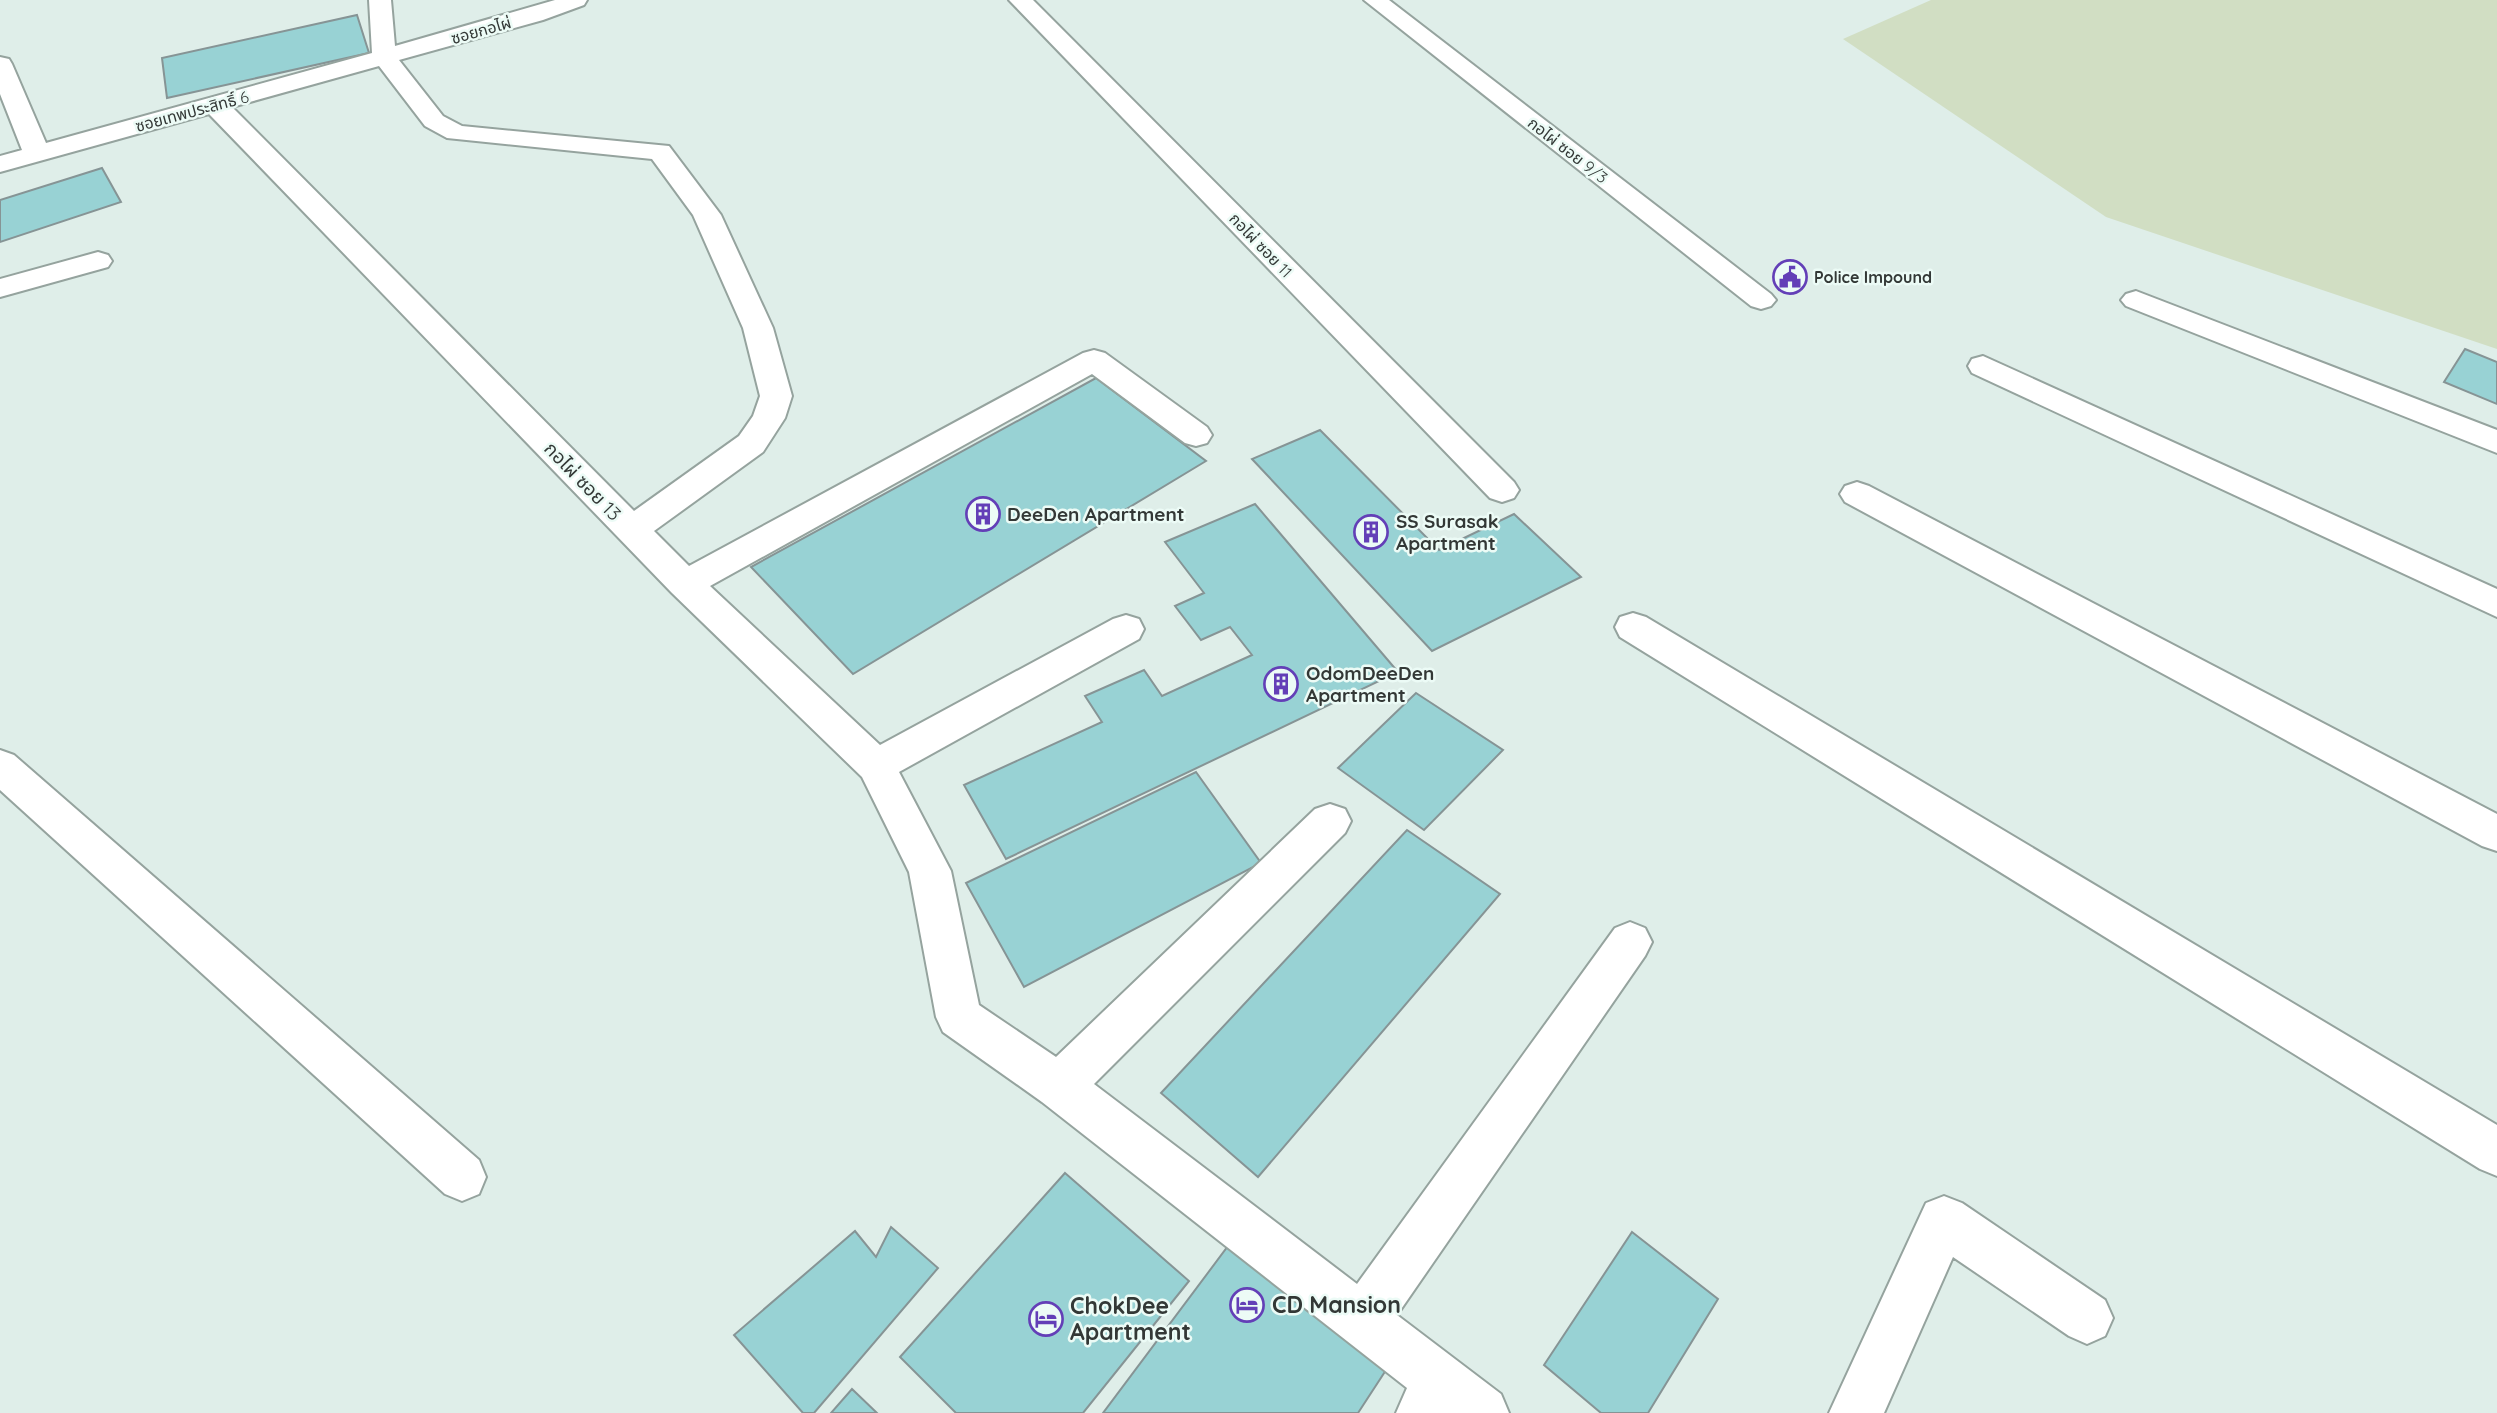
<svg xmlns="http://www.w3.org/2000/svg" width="2497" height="1413" font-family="Quicksand,'Noto Sans Thai',sans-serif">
<rect width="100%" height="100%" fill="#dfeee9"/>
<path fill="#d1dec3" d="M1931,0H2497V349L2106,217L1843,39Z"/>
<path fill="#98d2d4" stroke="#869495" stroke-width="2" d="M357,15L369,53L167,98L162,58Z
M102,168L121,202L0,242V200Z
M2465,349L2497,362V404L2444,382Z
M1096,378L1206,461L853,674L751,567Z
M1320,430L1439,550L1514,514L1581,577L1432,651L1252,459Z
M1255,504L1398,672L1006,859L964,785L1102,722L1085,696L1144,670L1162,696L1252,655L1230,627L1201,640L1175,606L1204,593L1165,542Z
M1416,693L1503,750L1424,830L1338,768Z
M1196,772L1261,863L1024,987L966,883Z
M1407,830L1500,894L1258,1177L1161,1093Z
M1065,1173L1189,1281L1083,1413H956L900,1357Z
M891,1227L938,1268L814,1413H803L734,1335L855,1231L876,1257Z
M1632,1232L1718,1299L1648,1413H1601L1544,1365Z
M1231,1242L1388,1367L1358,1413H1103Z
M852,1389L877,1413H831Z"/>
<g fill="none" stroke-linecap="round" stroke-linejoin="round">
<g stroke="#95a39e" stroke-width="4">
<path id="minor" d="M369,0H391L395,46L555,0H587L584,5L543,20L399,60L443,116L462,126L669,146L721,215L773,328L792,396L785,418L763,452L654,531L689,566L1083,353L1094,350L1105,353L1207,427L1212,435L1207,443L1196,446L1185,443L1092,374L710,586L880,745L1113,619L1126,615L1139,619L1144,629L1139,639L899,772L951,871L979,1005L1056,1057L1315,809L1330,804L1345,809L1351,821L1345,833L1094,1084L1357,1284L1615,928L1630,922L1645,928L1652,942L1645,956L1397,1315L1501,1394L1509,1413H1396L1407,1388L1042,1102L943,1032L936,1017L909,872L862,777L672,593L209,114L0,172V156L22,150L0,94V57L9,59L12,64L46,143L372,53ZM379,66L425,126L447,138L652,159L693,215L743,328L760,396L753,416L739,436L634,511L232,107Z
M1009,0H1033L1514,482L1519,490L1514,498L1502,502L1490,498Z
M1364,0H1389L1771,294L1776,300L1771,306L1761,309L1751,306Z
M98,252L108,255L112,261L108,267L0,297V279Z
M2136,291L2497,430V453L2126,306L2121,300L2126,294Z
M1983,356L2497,589V617L1972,373L1968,366L1972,359Z
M1857,482L1869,486L2497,814V851L2482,846L1845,502L1840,494L1845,486Z
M1633,613L1646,617L2497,1125V1176L2480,1169L1620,637L1615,627L1620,617Z
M0,750L14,755L479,1160L486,1177L479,1194L462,1201L445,1194L0,790Z
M1944,1196L1962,1203L2105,1300L2113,1318L2105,1336L2087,1344L2069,1336L1953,1257L1884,1413H1829L1926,1203Z"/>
</g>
<use href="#minor" fill="#fff" fill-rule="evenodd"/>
</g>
<defs>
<g id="civic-ring" transform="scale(1.75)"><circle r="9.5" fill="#ecfbf6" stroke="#633fb7" stroke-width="1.5"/><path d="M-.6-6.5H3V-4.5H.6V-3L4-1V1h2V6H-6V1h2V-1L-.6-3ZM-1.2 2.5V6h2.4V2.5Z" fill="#633fb7"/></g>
<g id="building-ring" transform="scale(1.75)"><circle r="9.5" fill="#ecfbf6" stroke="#633fb7" stroke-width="1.5"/><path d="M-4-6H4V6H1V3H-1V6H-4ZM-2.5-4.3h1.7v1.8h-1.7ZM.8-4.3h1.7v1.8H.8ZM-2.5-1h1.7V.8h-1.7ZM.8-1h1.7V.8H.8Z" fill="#633fb7"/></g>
<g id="hotel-ring" transform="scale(1.75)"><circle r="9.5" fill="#ecfbf6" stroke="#633fb7" stroke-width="1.5"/><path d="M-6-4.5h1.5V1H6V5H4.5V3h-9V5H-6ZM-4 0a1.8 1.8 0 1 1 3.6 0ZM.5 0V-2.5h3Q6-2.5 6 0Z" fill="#633fb7"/></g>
</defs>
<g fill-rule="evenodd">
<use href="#civic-ring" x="1790" y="277"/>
<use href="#building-ring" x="983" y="514"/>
<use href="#building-ring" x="1371" y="532"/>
<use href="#building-ring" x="1281" y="684"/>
<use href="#hotel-ring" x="1247" y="1305"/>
<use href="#hotel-ring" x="1046" y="1319"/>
</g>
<g text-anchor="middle" stroke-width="5" stroke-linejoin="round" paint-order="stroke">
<g font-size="16" fill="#333836" stroke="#ecfbf6">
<text transform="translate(481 30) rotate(-16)" y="6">ซอยกอไผ่</text>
<text transform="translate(192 111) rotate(-15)" y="6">ซอยเทพประสิทธิ์ 6</text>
<text transform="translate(1568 150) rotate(38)" y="6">กอไผ่ ซอย 9/3</text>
<text transform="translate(1261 245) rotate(46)" y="6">กอไผ่ ซอย 11</text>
</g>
<g font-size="16" font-weight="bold" fill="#333836" stroke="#ecfbf6" text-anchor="start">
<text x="1814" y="283">Police Impound</text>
</g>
<g font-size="19" fill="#333836" stroke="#ecfbf6">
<text transform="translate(583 481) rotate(46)" y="7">กอไผ่ ซอย 13</text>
</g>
<g font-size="19" font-weight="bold" fill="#333836" stroke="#ecfbf6" text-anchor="start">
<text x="1007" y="521">DeeDen Apartment</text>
<text x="1396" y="528">SS Surasak<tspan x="1396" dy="22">Apartment</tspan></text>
<text x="1306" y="680">OdomDeeDen<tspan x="1306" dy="22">Apartment</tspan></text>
</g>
<g font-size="23" font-weight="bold" fill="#333836" stroke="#ecfbf6" text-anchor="start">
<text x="1272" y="1313">CD Mansion</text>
<text x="1070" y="1314">ChokDee<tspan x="1070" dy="26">Apartment</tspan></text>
</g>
</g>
</svg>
